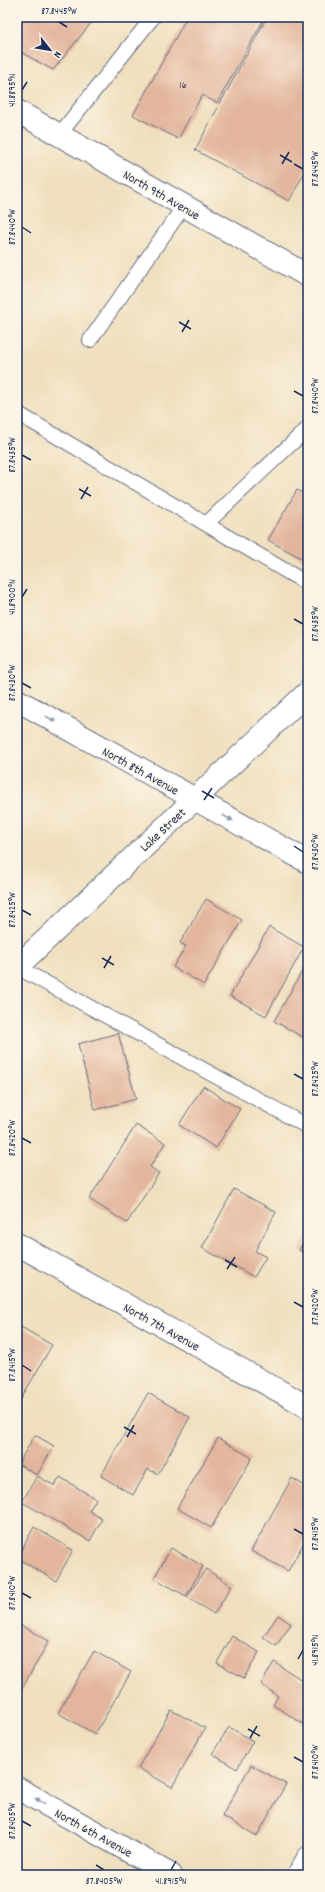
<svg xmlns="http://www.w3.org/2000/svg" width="325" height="1892" font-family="Dekko,sans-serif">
<rect width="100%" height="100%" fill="#fcf5e5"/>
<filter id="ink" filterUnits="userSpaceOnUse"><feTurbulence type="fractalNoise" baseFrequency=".025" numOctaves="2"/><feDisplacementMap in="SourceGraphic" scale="8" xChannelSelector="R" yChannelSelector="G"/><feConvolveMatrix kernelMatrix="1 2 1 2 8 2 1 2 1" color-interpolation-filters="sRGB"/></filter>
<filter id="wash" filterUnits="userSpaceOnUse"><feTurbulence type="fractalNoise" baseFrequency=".012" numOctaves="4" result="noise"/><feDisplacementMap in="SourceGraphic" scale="16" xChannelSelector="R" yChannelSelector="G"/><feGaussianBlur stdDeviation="0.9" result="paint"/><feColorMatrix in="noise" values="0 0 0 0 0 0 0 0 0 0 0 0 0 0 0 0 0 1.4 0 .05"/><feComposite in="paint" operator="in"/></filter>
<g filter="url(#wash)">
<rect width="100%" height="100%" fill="#efdfbe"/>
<g id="blocks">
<path fill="#e3b59d" d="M17,17H96L53,70L17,50Z
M187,17H265L217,103L202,95L178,139L133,115Z
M267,17H308V166L289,201L195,150Z
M297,490L308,495V562L268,540Z
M206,899L242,920L204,985L173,967L186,946L180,943Z
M269,927L304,947L266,1016L230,996Z
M308,961V1040L274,1021Z
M118,1033L136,1099L95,1110L78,1044Z
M203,1086L240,1109L216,1148L179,1125Z
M136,1125L165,1143L150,1167L159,1173L127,1223L89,1199Z
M234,1189L276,1212L255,1251L266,1257L254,1277L202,1248Z
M308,1233V1255L299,1250Z
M21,1327L52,1345L17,1406V1334Z
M148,1393L190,1417L158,1474L148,1469L133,1495L101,1476Z
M35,1435L54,1446L37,1475L18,1464Z
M218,1438L252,1458L211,1528L177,1508Z
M37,1476L55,1486L60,1477L96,1499L89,1511L102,1519L90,1541L22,1502Z
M292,1478L308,1488V1535L288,1571L251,1551Z
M34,1527L73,1550L56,1581L17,1558Z
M171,1548L203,1566L186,1596L154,1578Z
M206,1569L232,1586L214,1614L187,1597Z
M278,1615L291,1624L276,1646L263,1637Z
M17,1623L49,1641L17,1697Z
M232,1636L259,1652L244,1678L217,1663Z
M94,1651L131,1672L95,1734L58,1713Z
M274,1662L308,1684V1727L273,1705L278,1696L261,1684Z
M171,1710L205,1728L172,1787L138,1768Z
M229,1727L253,1741L237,1769L212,1754Z
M251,1765L286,1784L257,1836L222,1816Z"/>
</g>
</g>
<g filter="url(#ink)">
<use href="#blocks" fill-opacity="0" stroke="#656d80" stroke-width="1"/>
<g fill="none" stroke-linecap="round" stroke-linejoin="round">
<g stroke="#656d80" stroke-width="16">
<path id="lane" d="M59,135L153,17
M90,340L184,206
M17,413L308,584
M206,524L308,428
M17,967L308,1127"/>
</g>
<g stroke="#656d80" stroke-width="24">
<path id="street" d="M17,700L308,862
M17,1244L308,1407
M17,1788L171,1875
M298,1875L308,1858"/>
</g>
<g stroke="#656d80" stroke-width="24">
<path id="secondary" d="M17,111L308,276
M17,967L308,692"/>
</g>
<use href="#lane" stroke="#fff" stroke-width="14"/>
<use href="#street" stroke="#fff" stroke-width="22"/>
<use href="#secondary" stroke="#fff" stroke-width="22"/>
</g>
<defs><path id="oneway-solid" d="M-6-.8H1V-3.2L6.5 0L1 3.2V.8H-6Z"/></defs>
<g fill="#8d97ae">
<use href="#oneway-solid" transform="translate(51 719) rotate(29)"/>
<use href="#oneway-solid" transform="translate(228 818) rotate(29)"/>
<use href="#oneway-solid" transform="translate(40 1801) rotate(-151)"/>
</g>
</g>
<path fill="none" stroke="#1b2f5e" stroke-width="1.5" d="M59,22L67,27M22,90L27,82M280,155L292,162M282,164L289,152M294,164L303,169M22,227L31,233M179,322L191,329M182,332L189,320M294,391L303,396M22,455L31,460M79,489L91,496M81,499L88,487M22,597L27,589M294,619L303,624M22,683L31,688M202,791L214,798M204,800L212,788M294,846L303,852M22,910L31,915M102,958L114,965M104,968L111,956M294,1074L303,1079M22,1138L31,1143M225,1260L237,1267M227,1269L235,1257M294,1302L303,1307M22,1365L31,1371M124,1427L136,1434M127,1437L134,1425M294,1529L303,1534M22,1593L31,1598M298,1659L303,1650M248,1729L260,1736M250,1738L257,1726M294,1757L303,1762M22,1821L31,1826M96,1865L104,1870M171,1870L176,1861"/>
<g text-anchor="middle" stroke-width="3" stroke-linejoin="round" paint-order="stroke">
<g font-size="11" fill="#4d506e">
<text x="183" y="88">16</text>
</g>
<g font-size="13" fill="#1b2f5e" stroke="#fcf5e5">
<text transform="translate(162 194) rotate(30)" y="5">North 9th Avenue</text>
<text transform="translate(141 770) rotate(29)" y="5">North 8th Avenue</text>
<text transform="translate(162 829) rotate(-43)" y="5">Lake Street</text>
<text transform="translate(162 1326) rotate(29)" y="5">North 7th Avenue</text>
<text transform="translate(94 1832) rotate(29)" y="5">North 6th Avenue</text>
</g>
</g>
<rect width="325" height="1892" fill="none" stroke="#fcf5e5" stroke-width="44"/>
<g transform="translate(50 50) rotate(121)" stroke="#fcf5e5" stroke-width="3" paint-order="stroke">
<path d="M0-3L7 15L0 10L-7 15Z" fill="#1b2f5e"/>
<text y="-6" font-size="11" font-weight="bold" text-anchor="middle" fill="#1b2f5e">N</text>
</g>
<rect x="22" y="22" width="281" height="1848" fill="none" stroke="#1b2f5e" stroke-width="1.5"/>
<g font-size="10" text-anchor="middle" fill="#1b2f5e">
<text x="59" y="14">87.8445°W</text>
<text transform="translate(11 90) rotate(-90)" y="4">41.8895°N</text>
<text transform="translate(314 169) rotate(-90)" y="4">87.8445°W</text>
<text transform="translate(11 227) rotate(-90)" y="4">87.8440°W</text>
<text transform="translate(314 396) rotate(-90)" y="4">87.8440°W</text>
<text transform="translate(11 455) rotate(-90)" y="4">87.8435°W</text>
<text transform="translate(11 597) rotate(-90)" y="4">41.8900°N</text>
<text transform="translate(314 624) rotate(-90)" y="4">87.8435°W</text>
<text transform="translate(11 683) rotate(-90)" y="4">87.8430°W</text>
<text transform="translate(314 852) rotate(-90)" y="4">87.8430°W</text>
<text transform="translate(11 910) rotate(-90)" y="4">87.8425°W</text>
<text transform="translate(314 1079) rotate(-90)" y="4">87.8425°W</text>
<text transform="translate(11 1138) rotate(-90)" y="4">87.8420°W</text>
<text transform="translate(314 1307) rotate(-90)" y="4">87.8420°W</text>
<text transform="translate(11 1365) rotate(-90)" y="4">87.8415°W</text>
<text transform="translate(314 1534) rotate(-90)" y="4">87.8415°W</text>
<text transform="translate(11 1593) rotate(-90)" y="4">87.8410°W</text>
<text transform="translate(314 1650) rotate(-90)" y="4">41.8915°N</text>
<text transform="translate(314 1762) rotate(-90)" y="4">87.8410°W</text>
<text transform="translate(11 1821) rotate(-90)" y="4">87.8405°W</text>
<text x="104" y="1884">87.8405°W</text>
<text x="171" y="1884">41.8915°N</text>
</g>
</svg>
